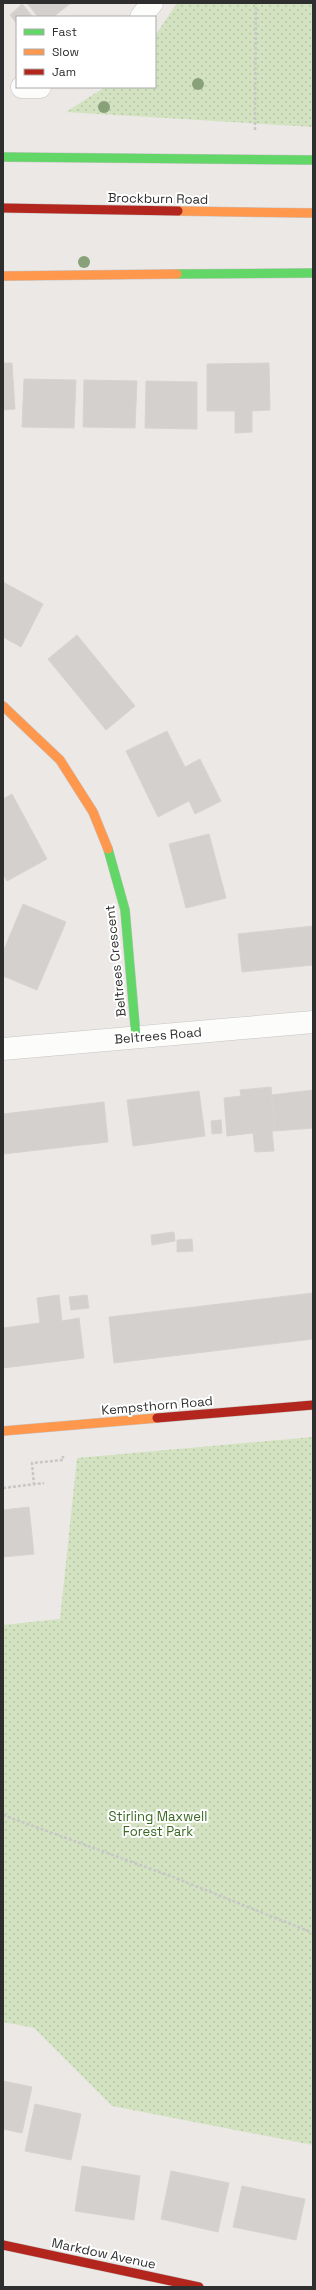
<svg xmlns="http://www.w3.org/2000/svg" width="316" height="2290" font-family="'Space Grotesk',sans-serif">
<defs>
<pattern id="park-dots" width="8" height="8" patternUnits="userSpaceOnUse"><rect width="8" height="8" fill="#d3e3c1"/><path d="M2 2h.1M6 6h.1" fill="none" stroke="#b5c3a6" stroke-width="1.8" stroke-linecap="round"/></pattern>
</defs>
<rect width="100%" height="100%" fill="#ebe8e5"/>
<path fill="url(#park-dots)" d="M177,3H313V127L66,112L105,87H155V36Z
M313,1437V2145L112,2106L34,2028L3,2022V1625L60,1619L77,1458Z"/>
<path fill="#d3d0ce" stroke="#d6d4d1" d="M27,3H71L53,17H38Z
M22,4L33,17H17V24L10,15Z
M3,363H12L15,409L3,410Z
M269,363L270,410L252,411V432L235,433V411H207V364Z
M24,379L76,380L74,428L22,427Z
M84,380L137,381L135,428L83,427Z
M146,381L197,382V429L145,428Z
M3,582L43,604L21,647L3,637Z
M77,635L135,706L106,730L48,659Z
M167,731L185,767L200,759L221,801L195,814L189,801L158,817L126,751Z
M12,794L47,859L7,881L3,874V799Z
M209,834L226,898L186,908L169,844Z
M23,904L66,922L37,990L3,976V952Z
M313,926V965L242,972L238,934Z
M271,1087L275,1131H272L274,1151L255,1152L253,1133L227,1136L224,1098L241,1096L240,1090Z
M313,1090V1128L275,1131L271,1095Z
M199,1091L205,1136L133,1146L127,1100Z
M104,1102L108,1142L3,1154V1114Z
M221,1120L222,1133L212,1134L211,1121Z
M174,1232L175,1241L152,1245L151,1235Z
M192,1239L193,1251L177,1252V1240Z
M313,1293V1339L114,1363L109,1317Z
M59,1295L62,1321L79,1318L84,1358L3,1368V1328L40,1323L37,1298Z
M87,1295L89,1308L71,1310L69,1297Z
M29,1507L34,1554L3,1557V1510Z
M3,2081L32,2087L22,2133L3,2129Z
M35,2104L81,2114L71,2160L25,2151Z
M82,2166L140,2176L134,2220L75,2211Z
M171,2171L229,2183L218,2232L161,2219Z
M242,2186L305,2199L296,2240L233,2227Z"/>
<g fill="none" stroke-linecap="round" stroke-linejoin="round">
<g stroke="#c6c5c5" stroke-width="23">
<path id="street" d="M141,17L152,3
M22,87H40
M3,1049L313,1022"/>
</g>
<g stroke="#c6c5c5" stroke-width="10">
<path id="fast" d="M3,157L313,160
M177,274L313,273
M108,849L125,910L136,1037"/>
</g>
<g stroke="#c6c5c5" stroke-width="10">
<path id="slow" d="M178,211L313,213
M3,276L177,274
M3,706L60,760L93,812L108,849
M3,1431L157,1418"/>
</g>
<g stroke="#c6c5c5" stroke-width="10">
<path id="jam" d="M3,208L178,211
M157,1418L313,1405
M3,2245L199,2287"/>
</g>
<path stroke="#c8c7c7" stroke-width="2.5" stroke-dasharray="3 2" stroke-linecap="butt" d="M255,130L256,3
M34,1485L32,1463L63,1460V1456
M3,1488L44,1483
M3,1815L173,1877L313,1933"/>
<use href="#street" stroke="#fcfcfb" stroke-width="22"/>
<use href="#fast" stroke="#63d668" stroke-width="9"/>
<use href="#slow" stroke="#ff974d" stroke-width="9"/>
<use href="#jam" stroke="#b3261e" stroke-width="9"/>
</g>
<g fill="#89a179">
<circle cx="198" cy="84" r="6"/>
<circle cx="104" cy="107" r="6"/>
<circle cx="84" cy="262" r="6"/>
</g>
<g text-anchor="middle" stroke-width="4" stroke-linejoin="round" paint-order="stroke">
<g font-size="13" fill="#2e2e2e" stroke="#fff">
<text transform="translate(158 198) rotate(1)" y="5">Brockburn Road</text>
<text transform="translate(115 961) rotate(-96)" y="5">Beltrees Crescent</text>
<text transform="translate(158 1035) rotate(-5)" y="5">Beltrees Road</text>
<text transform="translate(157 1405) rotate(-5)" y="5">Kempsthorn Road</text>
<text transform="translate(104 2253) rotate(12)" y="5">Markdow Avenue</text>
</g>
<g font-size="13" fill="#396721" stroke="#fff">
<text x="158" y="1821">Stirling Maxwell<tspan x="158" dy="15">Forest Park</tspan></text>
</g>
</g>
<rect width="316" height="2290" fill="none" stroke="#2e2e2e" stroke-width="8"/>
<rect x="16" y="16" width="140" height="72" fill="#ffffff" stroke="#ababab"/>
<rect x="24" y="29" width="20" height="6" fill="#63d668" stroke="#ababab"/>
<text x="52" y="36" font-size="12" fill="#2e2e2e">Fast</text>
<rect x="24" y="49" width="20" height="6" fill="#ff974d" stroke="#ababab"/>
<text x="52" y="56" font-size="12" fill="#2e2e2e">Slow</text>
<rect x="24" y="69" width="20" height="6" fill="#b3261e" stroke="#ababab"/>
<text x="52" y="76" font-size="12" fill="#2e2e2e">Jam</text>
</svg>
